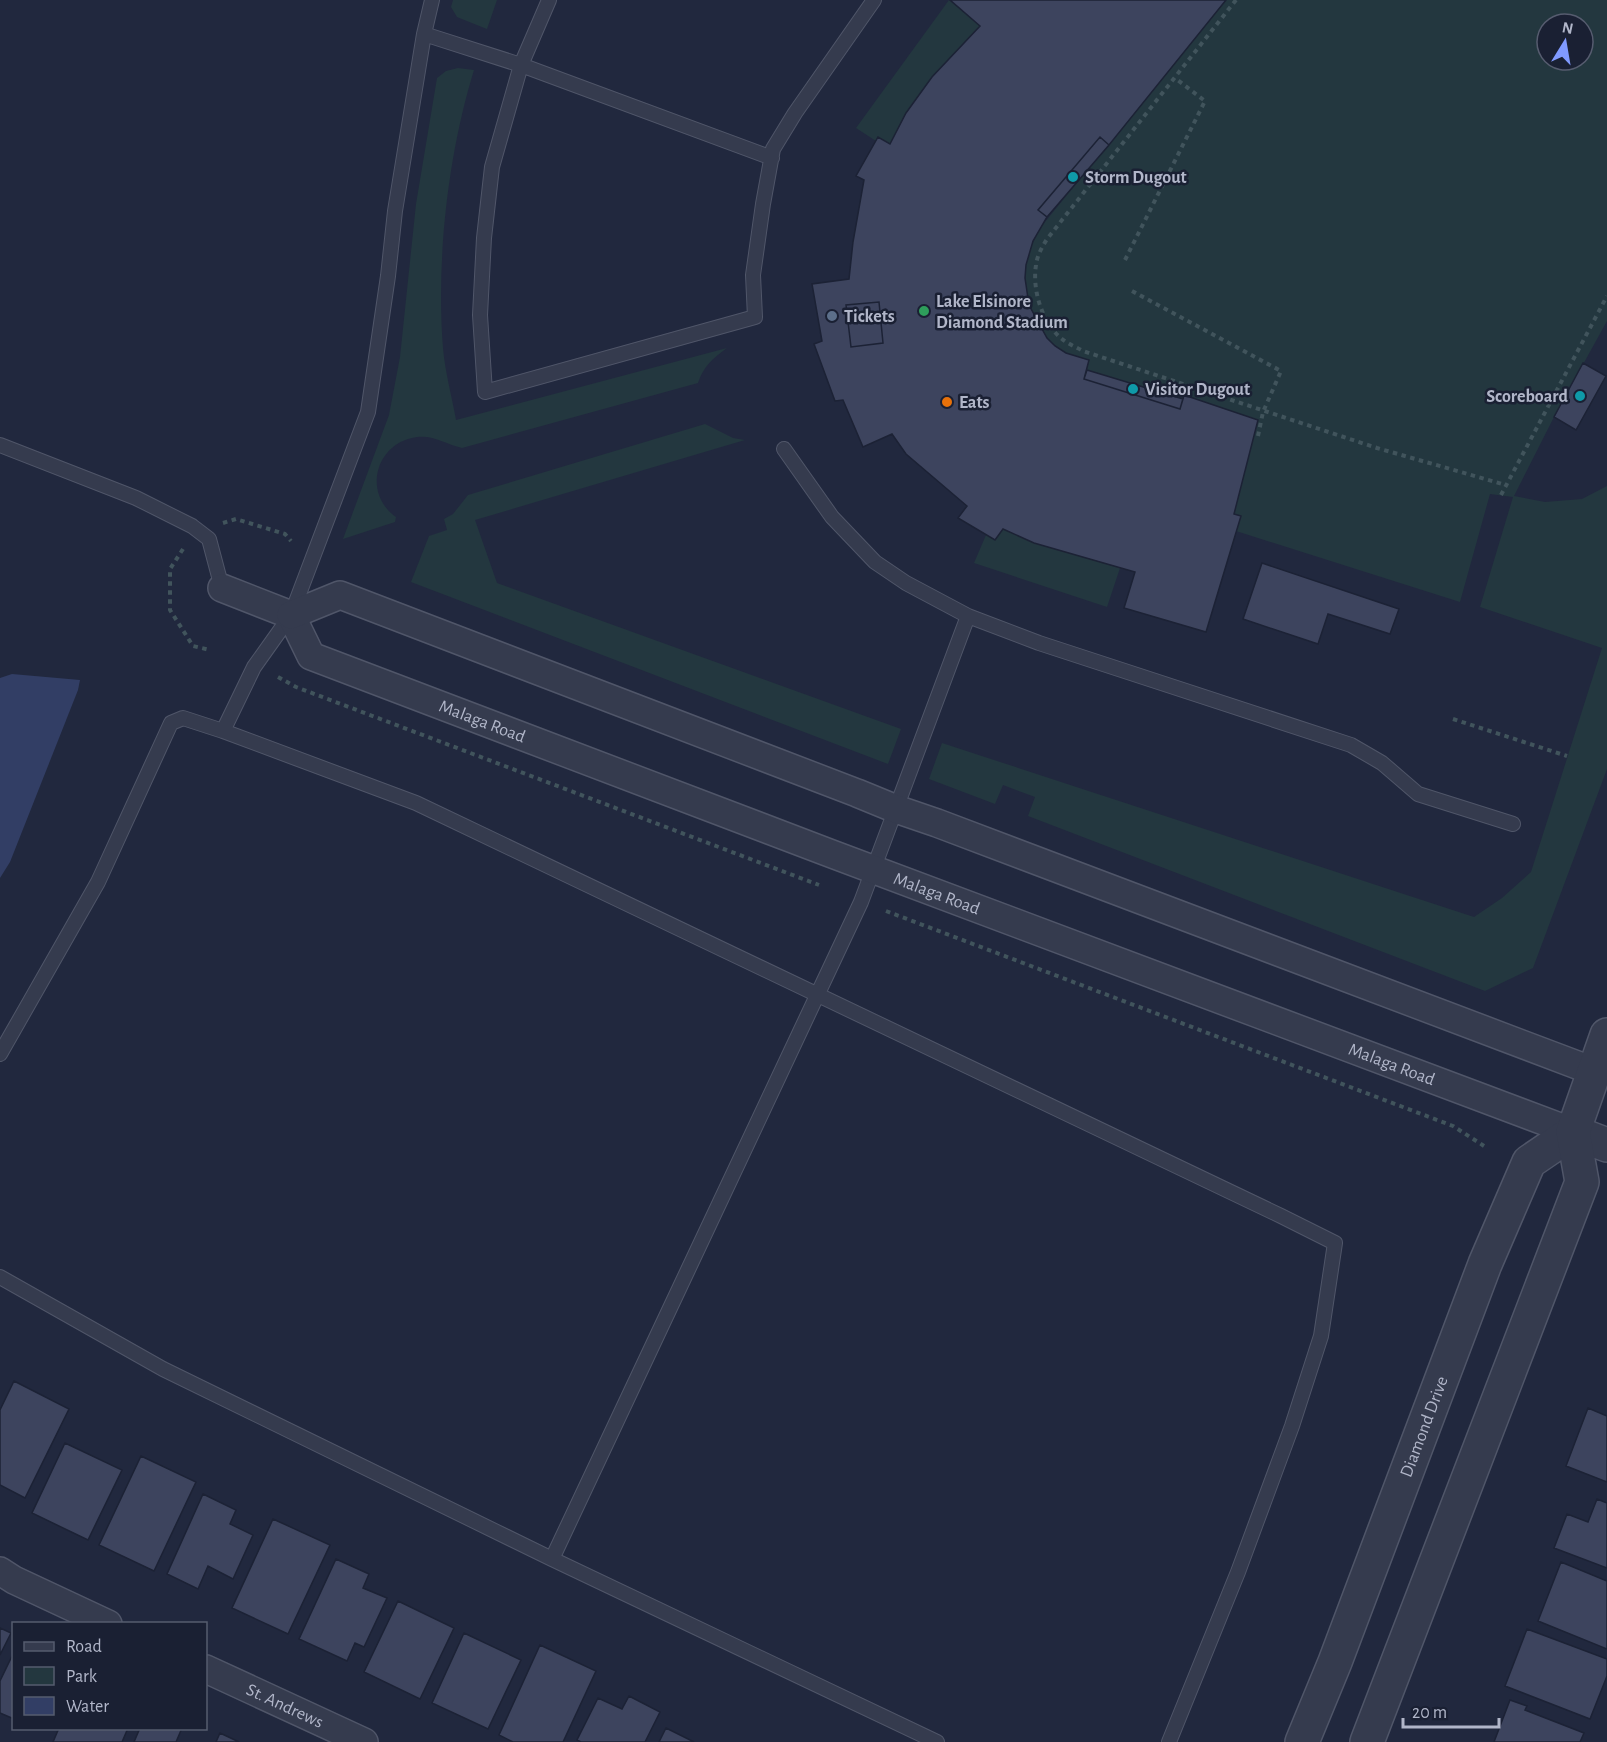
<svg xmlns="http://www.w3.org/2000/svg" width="1607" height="1742" font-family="'Alegreya Sans',sans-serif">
<rect width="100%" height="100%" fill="#21283e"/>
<path fill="#23373f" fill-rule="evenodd" d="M453,0H497L487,29L457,17L451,7Z
M949,0L980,26L932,77L906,113L890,144L878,137L876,141L856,128Z
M1226,0H1607V321L1554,417L1514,496L1545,502L1582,499L1607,486V769L1533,968L1485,991L1028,816L1035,797L1003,785L995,804L929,779L942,743L1474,917L1502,898L1531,872L1602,648L1480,607L1513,497L1490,494L1460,602L1236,531L1241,516L1234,514L1258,420L1185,395L1183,399L1087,370L1089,360C1077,358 1064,354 1055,345C1033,327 1021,291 1026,263C1029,251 1034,239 1040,228ZM1547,24H1583V60H1547Z
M458,68L474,70C448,154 436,260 443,348C445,372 452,397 456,420L727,348C713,358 703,367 698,383L462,448C445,444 431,433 412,438C375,446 363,494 396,517L395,522L343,539L389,415L400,357L416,204L437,78L446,71Z
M705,424L733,438L745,440L475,520L497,583L901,729L888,764L411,582L429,536L447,530L444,519L453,514L468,495Z
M1003,529L1034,543L1120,568L1107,607L974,563L986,535Z"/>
<path fill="#323e65" d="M12,674L80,680L78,690L10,862L0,878V678Z"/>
<path fill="#3d445e" stroke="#1c2235" stroke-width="1.5" d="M950,0H1226L1109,145L1100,137L1038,210L1047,217L1033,241L1026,265L1025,278L1029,305L1047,338L1055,346L1066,353L1089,360L1084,379L1180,409L1184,395L1258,420L1234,514L1241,516L1206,632L1124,608L1135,572L1034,543L1003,529L995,540L958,518L967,506L906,454L892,434L863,447L843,400L835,401L814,344L822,341L812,284L849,279L853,242L864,180L856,176L878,137L890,144L906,113L932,77L980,26Z
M1100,137L1109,145L1047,217L1038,210Z
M879,302L883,343L851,347L846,305Z
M1583,363L1606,376L1576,430L1554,417Z
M1087,370L1183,399L1180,409L1084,379Z
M1262,563L1399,609L1390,634L1328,614L1318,644L1243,619Z
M14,1381L69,1409L25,1498L0,1485V1410Z
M1588,1408L1607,1416V1482L1566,1466Z
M65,1443L122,1470L88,1540L32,1513Z
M141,1456L196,1482L154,1571L99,1545Z
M203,1494L236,1510L230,1524L253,1535L233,1579L208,1566L198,1589L167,1574Z
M1597,1499L1607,1503V1568L1554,1548L1567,1514L1588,1522Z
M273,1519L330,1545L288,1634L232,1608Z
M336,1559L369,1574L363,1588L387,1598L364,1647L355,1643L347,1661L299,1639Z
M1561,1562L1607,1581V1649L1538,1621Z
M398,1601L454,1628L420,1699L364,1672Z
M0,1628L11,1633L0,1655Z
M1527,1629L1607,1659V1676L1590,1719L1505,1686Z
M464,1633L521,1660L488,1729L432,1703Z
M540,1645L596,1671L563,1742H513L499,1735Z
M14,1652V1719L0,1713V1681Z
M629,1696L660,1712L645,1742H581L577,1740L598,1698L622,1709Z
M1510,1700L1527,1706L1525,1710L1584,1733L1580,1742H1494Z
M59,1728H128L122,1742H53Z
M140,1728H182L176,1742H134Z
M666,1728L694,1742H659Z
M220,1733L239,1742H216Z"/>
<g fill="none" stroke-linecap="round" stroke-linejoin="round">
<g stroke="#505669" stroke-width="16">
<path id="service" d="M424,34L521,65L549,0
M772,158L521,65L492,167L484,238L480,315L485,392L755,317L753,275L763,204L773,149L795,113L874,0
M0,445L136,498L192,526L209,539L222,588
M968,616L1039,643L1351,745L1382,763L1418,794L1513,824
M223,731L254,667L291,615L368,412L388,276L395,211L424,34L432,0
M0,1054L98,882L171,723L183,718L223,731L416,803L1281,1216L1335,1243L1321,1336L1292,1426L1238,1572L1169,1742
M0,1277L163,1369L552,1559L937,1742
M552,1559L861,902L968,616L906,583L875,562L832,517L784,449"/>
</g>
<g stroke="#505669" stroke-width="30">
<g id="minor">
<path id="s1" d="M222,588L291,615L311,656L832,854L1573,1132"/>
<path d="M291,615L340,595L857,793L896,809L937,823L1593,1071"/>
<path d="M0,1571L14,1580L108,1624"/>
<path id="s2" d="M206,1669L364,1742"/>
</g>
</g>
<g stroke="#505669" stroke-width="36">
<g id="tertiary">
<path d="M1573,1132L1607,1145"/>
<path id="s3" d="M1302,1742L1335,1662L1485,1264L1529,1162L1573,1132"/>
<path d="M1367,1742L1582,1182L1573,1132L1607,1035"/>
</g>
</g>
<path stroke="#41545c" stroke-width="4" stroke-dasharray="4.5 4.5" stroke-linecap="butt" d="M1236,0L1047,239C1042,247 1037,256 1036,265C1032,290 1042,323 1062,339C1068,344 1076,347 1083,351L1377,448L1506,485
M1125,260L1205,101L1175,78
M1132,291L1281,371L1263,412L1258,436
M1501,495L1607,296
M223,523L236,519L285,534L291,541
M183,549L170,569V610L193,646L210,650
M278,677L296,687L819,885
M1453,719L1567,756
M886,911L1453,1126L1484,1146"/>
<use href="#service" stroke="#353b4e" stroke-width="14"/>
<use href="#minor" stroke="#353b4e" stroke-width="27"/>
<use href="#tertiary" stroke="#353b4e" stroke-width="33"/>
</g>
<g fill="#0f9aa8" stroke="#1a2033" stroke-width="2">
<circle cx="1073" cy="177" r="6"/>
<circle cx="1133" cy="389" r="6"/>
<circle cx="1580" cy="396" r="6"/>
</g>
<circle fill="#2e9e5b" stroke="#1a2033" stroke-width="2" cx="924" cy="311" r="6"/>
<circle fill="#5c6f8a" stroke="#1a2033" stroke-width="2" cx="832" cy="316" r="6"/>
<circle fill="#e8710a" stroke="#1a2033" stroke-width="2" cx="947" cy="402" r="6"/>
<g text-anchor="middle" stroke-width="5" stroke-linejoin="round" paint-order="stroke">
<g font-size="18" font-weight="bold" fill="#b1b6c9" stroke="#1a2033" text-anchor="start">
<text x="1085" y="183">Storm Dugout</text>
<text x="936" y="307">Lake Elsinore<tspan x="936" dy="21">Diamond Stadium</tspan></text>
<text x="844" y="322">Tickets</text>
<text x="1145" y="395">Visitor Dugout</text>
<text x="1568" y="402" text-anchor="end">Scoreboard</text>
<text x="959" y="408">Eats</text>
</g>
<g font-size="18" fill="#b1b6c9" stroke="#1a2033">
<text dy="6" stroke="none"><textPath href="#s1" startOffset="303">Malaga Road</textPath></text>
<text dy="6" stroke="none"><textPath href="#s1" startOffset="789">Malaga Road</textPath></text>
<text dy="6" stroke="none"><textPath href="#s1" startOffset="1275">Malaga Road</textPath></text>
<text dy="6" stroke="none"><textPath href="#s3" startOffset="338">Diamond Drive</textPath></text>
<text dy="6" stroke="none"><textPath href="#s2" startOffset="87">St. Andrews</textPath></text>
</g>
</g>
<rect x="12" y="1622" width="195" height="108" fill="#1a2033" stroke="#565c6f" stroke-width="1.5"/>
<rect x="24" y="1642" width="30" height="9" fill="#353b4e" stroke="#565c6f" stroke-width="1.5"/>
<text x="66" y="1652" font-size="18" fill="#b1b6c9">Road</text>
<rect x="24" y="1667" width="30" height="18" fill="#23373f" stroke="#565c6f" stroke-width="1.5"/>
<text x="66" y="1682" font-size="18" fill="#b1b6c9">Park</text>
<rect x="24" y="1697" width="30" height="18" fill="#323e65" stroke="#565c6f" stroke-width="1.5"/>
<text x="66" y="1712" font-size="18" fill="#b1b6c9">Water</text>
<g transform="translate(1565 42) rotate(11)"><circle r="28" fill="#1a2033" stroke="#565c6f" stroke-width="1.5"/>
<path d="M0-4.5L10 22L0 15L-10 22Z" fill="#809aff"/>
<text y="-9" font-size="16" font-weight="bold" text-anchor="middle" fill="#b1b6c9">N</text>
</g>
<path d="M1403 1718v9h96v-9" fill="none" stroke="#b1b6c9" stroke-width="3"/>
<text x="1412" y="1718" font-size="18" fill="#b1b6c9" stroke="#1a2033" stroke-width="4.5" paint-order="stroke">20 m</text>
</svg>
